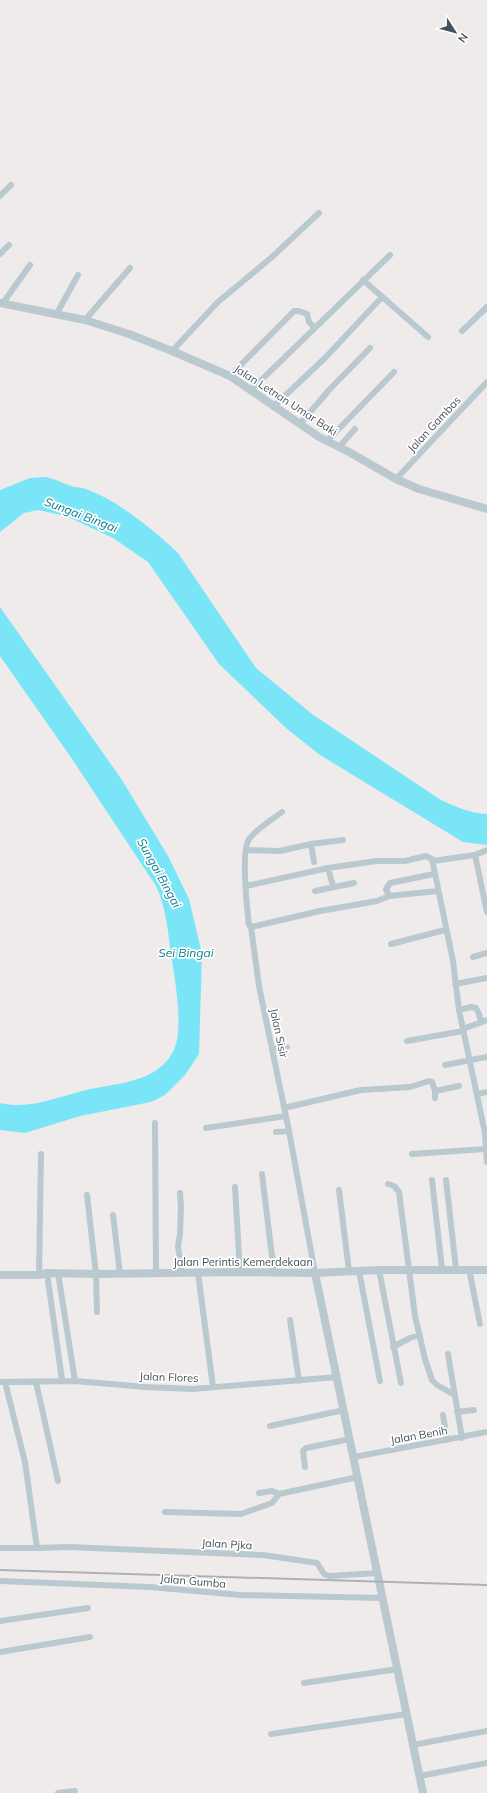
<svg xmlns="http://www.w3.org/2000/svg" width="487" height="1793" font-family="Mulish,sans-serif">
<rect width="100%" height="100%" fill="#efebeb"/>
<path fill="#7ae5f6" d="M45,477C54,478 62,483 71,486C76,488 82,487 86,489C117,500 154,530 178,553L256,668L312,714L441,800C456,807 470,813 487,814V845L463,842L320,755L286,728L219,664L148,562L113,538L66,516L38,510L24,513L0,532V490L30,478Z
M0,607L122,780L168,856L189,899L202,954L199,1054L185,1075L165,1095L151,1102L80,1116L25,1133L0,1130V1103C30,1110 57,1097 86,1090C108,1085 140,1083 158,1069C170,1061 177,1047 178,1033C180,1007 175,980 171,954C168,931 166,907 156,886L72,759L0,656Z"/>
<g fill="none" stroke-linecap="round" stroke-linejoin="round">
<path stroke="#bac8d0" stroke-width="6" d="M0,196L11,185
M0,254L9,245
M363,280L428,337
M3,303L30,265
M57,313L78,275
M85,320L130,268
M462,331L487,307
M172,351L218,302L272,257L319,213
M230,376L294,311H299L307,314L309,322L315,328
M251,390L390,255
M273,407L325,358L382,297
M300,424L329,390L370,348
M327,441L394,372
M339,447L355,429
M396,479L487,382
M282,812C273,819 253,831 248,841C241,856 247,907 249,925L251,927L259,986L289,1131L315,1273
M311,844L343,840
M246,850L280,851L311,844L314,862
M475,855L487,912
M433,861L475,855L487,850
M328,868L333,886
M246,886L328,868L376,861H405L426,856L432,859L453,961L459,1010L485,1133L487,1162
M315,891L354,883
M389,896L386,889L390,883L434,874
M251,927L320,911L377,901L389,896L438,891
M391,944L445,930
M473,957L487,953
M455,984L487,978
M459,1010L471,1007L476,1008L479,1014L481,1022
M463,1029L487,1020
M407,1041L463,1031
M272,1049L287,1047
M445,1065L487,1057
M477,1094L487,1092
M435,1098V1091L459,1086
M284,1108L361,1090L410,1087L429,1081L432,1082L435,1091
M155,1123L156,1273
M206,1128L286,1116
M276,1132L289,1131
M412,1154L486,1149
M262,1174L274,1273
M432,1180L442,1269
M446,1180L456,1269
M388,1184L394,1186L399,1192L415,1316L425,1359L432,1380L437,1385L453,1394
M235,1187L240,1272
M339,1190L349,1271
M180,1193L181,1207L180,1234L178,1246L182,1273
M87,1195L96,1274L97,1312
M113,1215L120,1274
M469,1269L480,1324
M379,1270L401,1383
M359,1271L380,1381
M47,1273L62,1380
M58,1273L75,1381
M198,1273L213,1387
M39,1275L41,1154
M290,1320L299,1381
M393,1347L410,1338L420,1335
M448,1354L462,1438
M0,1382L75,1381L145,1387L192,1389L337,1377
M5,1382L25,1462L37,1548
M36,1382L58,1481
M457,1412L474,1410
M443,1415L447,1440
M270,1426L344,1410
M354,1457L487,1432
M305,1467L303,1451L306,1448L350,1439
M259,1493L272,1491L279,1494
M165,1512L241,1514L272,1503L279,1494L358,1477
M0,1548H37L68,1547L263,1555L317,1563L324,1574L329,1576L378,1573
M0,1581L150,1587L240,1595L383,1598
M0,1621L88,1608
M0,1652L90,1637
M304,1683L398,1669
M271,1734L407,1714
M413,1745L487,1731
M420,1776L487,1763
M58,1793L75,1791"/>
<path stroke="#bac8d0" stroke-width="8" d="M0,303L85,320L129,334L172,351L230,376L319,437L349,452L396,479L419,489L487,509
M315,1273L423,1793
M0,1275H39L47,1273L96,1274L240,1272L315,1273L379,1270H487"/>
<path stroke="#adb1b7" stroke-width="2" d="M0,1570L487,1585"/>
</g>
<g text-anchor="middle" stroke-width="3.5" stroke-linejoin="round" paint-order="stroke">
<g font-size="11" fill="#42515b" stroke="#fff">
<text transform="translate(286 400) rotate(33)" y="4">Jalan Letnan Umar Baki</text>
<text transform="translate(434 424) rotate(-47)" y="4">Jalan Gambas</text>
<text transform="translate(279 1033) rotate(78)" y="4">Jalan Sisir</text>
<text x="243" y="1266">Jalan Perintis Kemerdekaan</text>
<text transform="translate(169 1377) rotate(2)" y="4">Jalan Flores</text>
<text transform="translate(419 1435) rotate(-10)" y="4">Jalan Benih</text>
<text transform="translate(227 1544) rotate(3)" y="4">Jalan Pjka</text>
<text transform="translate(193 1581) rotate(5)" y="4">Jalan Gumba</text>
</g>
<g font-size="12" font-style="italic" fill="#037c90" stroke="#fff">
<text transform="translate(81 515) rotate(21)" y="4">Sungai Bingai</text>
<text transform="translate(159 873) rotate(61)" y="4">Sungai Bingai</text>
<text x="186" y="957">Sei Bingai</text>
</g>
</g>
<g transform="translate(455 32) rotate(126)" stroke="#ffffff" stroke-width="3" paint-order="stroke">
<path d="M0-3L7 15L0 10L-7 15Z" fill="#42515b"/>
<text y="-6" font-size="11" font-weight="bold" text-anchor="middle" fill="#42515b">N</text>
</g>
</svg>
